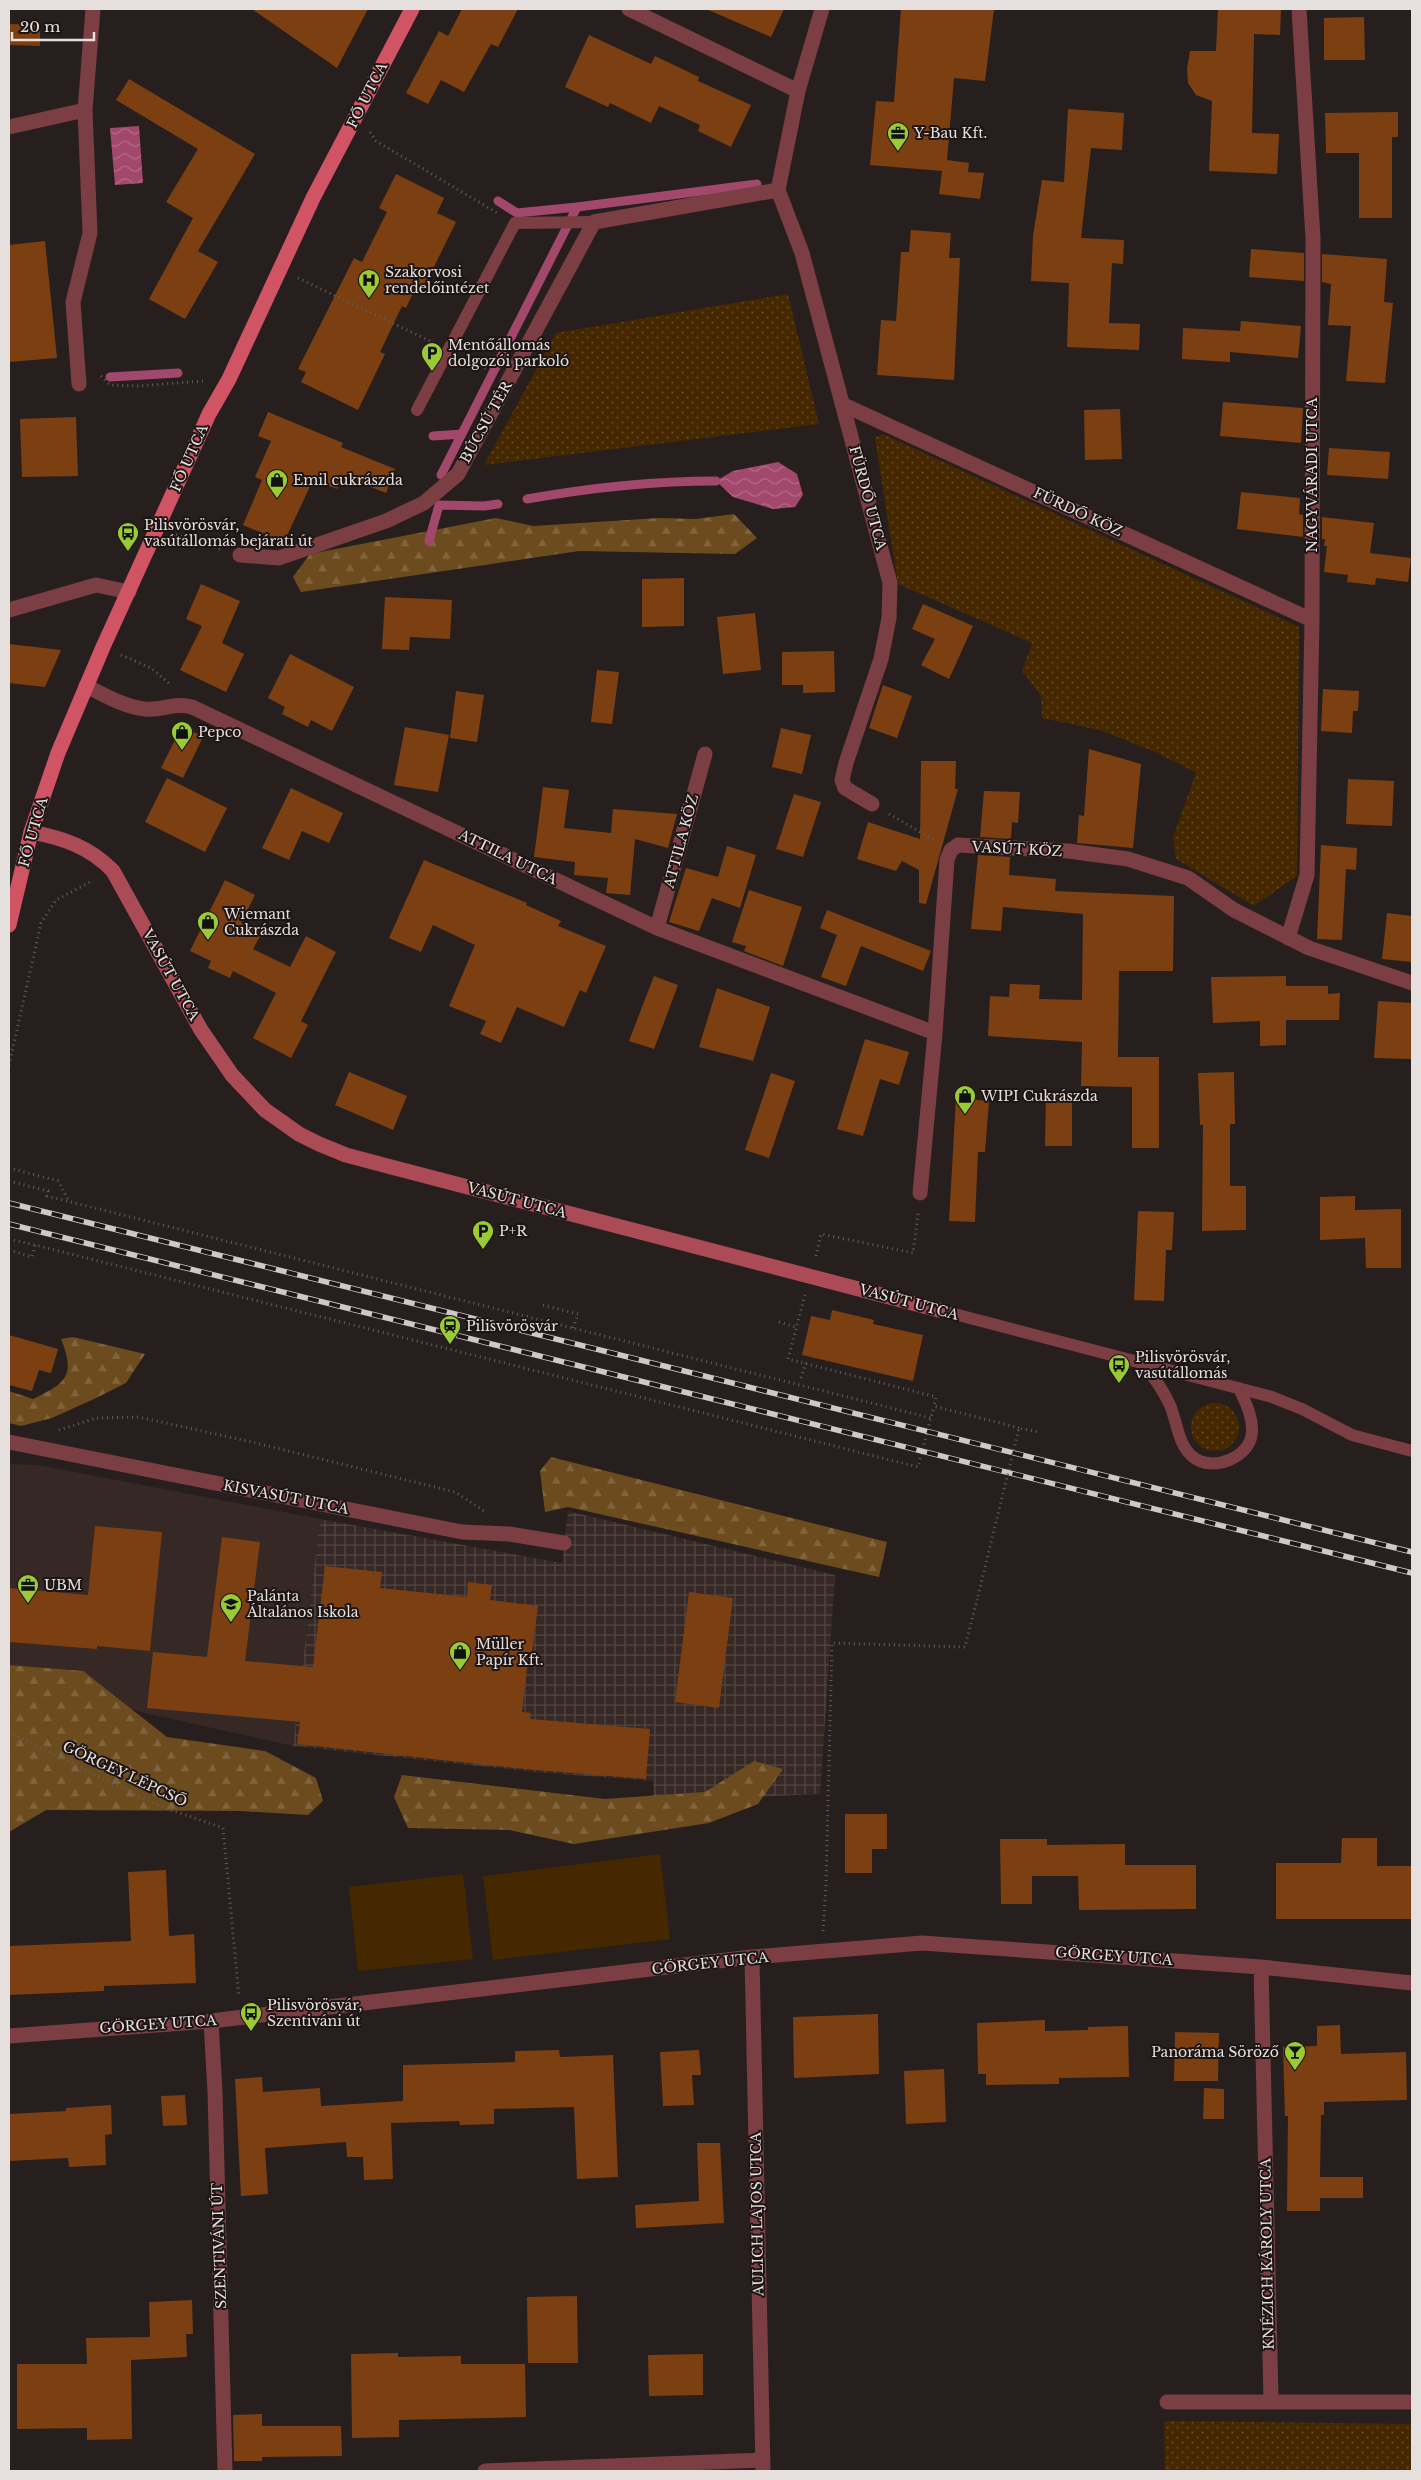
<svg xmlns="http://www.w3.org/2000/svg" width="1421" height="2480" font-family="'Libre Baskerville',serif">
<defs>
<pattern id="industrial-grid" width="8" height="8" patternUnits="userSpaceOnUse" patternTransform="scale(1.25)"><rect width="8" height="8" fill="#362824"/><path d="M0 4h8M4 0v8" fill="none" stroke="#534743"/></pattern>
<pattern id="grass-dots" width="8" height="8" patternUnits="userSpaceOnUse" patternTransform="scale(1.25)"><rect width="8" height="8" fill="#452800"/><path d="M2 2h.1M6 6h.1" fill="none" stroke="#604725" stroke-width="1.8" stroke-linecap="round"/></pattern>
<pattern id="forest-firs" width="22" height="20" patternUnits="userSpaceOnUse" patternTransform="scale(1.25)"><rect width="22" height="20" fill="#6c4b1e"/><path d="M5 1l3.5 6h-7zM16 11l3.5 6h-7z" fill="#81643e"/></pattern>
<pattern id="water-waves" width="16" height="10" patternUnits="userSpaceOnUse" patternTransform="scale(1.25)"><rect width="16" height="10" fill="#a2486c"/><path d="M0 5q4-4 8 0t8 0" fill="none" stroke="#b36b87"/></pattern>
</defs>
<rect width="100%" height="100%" fill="#271f1d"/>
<path fill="#362824" d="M9,1464L38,1465L320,1519L293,1746L145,1713L9,1676Z"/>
<path fill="url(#industrial-grid)" d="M568,1511L835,1575L820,1794L654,1801L653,1781L535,1772L293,1746L320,1519L562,1563Z"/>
<path fill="url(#grass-dots)" d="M788,294L819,424L484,465L556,333Z
M883,434L1299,627L1297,876L1254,906L1176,859L1173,837L1196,773L1153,751L1099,730L1042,718L1041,696L1022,671L1032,643L898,584L875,438Z
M1191 1427a24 24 0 1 1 48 0a24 24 0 1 1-48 0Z
M1164,2421L1412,2424V2471H1165Z"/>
<path fill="url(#forest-firs)" d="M734,514L757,538L735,554L579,551L301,592L293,577L310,554L496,518L533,526L659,518L696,519Z
M73,1337L145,1354L126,1383L94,1399L52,1418L21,1426L9,1423V1391L33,1399C66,1383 76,1376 61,1339Z
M551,1457L887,1542L879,1577L568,1507L545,1512L540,1471Z
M9,1665L83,1671L167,1737L265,1751L316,1778L323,1801L308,1815L241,1811L46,1810L9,1832Z
M754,1761L783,1769L758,1804L709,1823L574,1844L509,1830L408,1828L394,1797L402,1775L605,1799L705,1792Z"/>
<path fill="#452800" d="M660,1854L670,1939L493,1960L483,1876Z
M463,1874L473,1959L358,1971L349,1887Z"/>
<path fill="url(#water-waves)" d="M139,126L143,183L115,185L110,128Z
M778,462L797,474L803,495L795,507L773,509L733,497L716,481L733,471Z"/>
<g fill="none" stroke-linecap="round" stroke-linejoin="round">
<path stroke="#a2486c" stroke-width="9" d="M498,201L517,213L577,207
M110,377L178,373
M433,436L462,434
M441,475L577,207L757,184
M527,499C589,488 654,481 716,481
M429,541L439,505L484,506L498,504"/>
</g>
<path fill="#7c3f12" d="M252,9H368L337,68Z
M462,9H518L498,47L491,44L464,92L441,80L428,104L406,93L439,31L448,36Z
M706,9H784L771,37Z
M901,9H994L985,81L954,78L947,160L969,163L968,172L984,173L980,199L939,194L942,171L870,165L876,101L894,102Z
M1218,9H1281L1280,35L1254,34L1252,133L1279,134L1277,174L1209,171L1212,101L1196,95L1188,83L1187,69L1190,51H1216Z
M1364,17L1365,60H1324V18Z
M9,24L40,25V46L9,45Z
M589,35L651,64L655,56L699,77L698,81L751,105L731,147L698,131L700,125L659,106L651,123L610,103L608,107L565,87Z
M129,79L255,154L198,251L218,262L185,319L149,299L193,218L166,202L198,149L116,100Z
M1068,109L1124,113L1122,150L1091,148L1081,238L1124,240L1123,264L1112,263L1109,323L1140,324L1139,350L1067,347L1069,283L1031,281L1033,236L1042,180L1064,182Z
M1398,112V137H1392V218H1359V153H1326L1325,113Z
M396,174L444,198L437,213L456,222L424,287L417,284L406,308L402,306L380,352L385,354L358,410L301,382L306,372L298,369L354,258L362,262L387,212L379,208Z
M911,230L951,233L949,258H960L954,380L877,375L881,320L896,321L901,252H909Z
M45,241L57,358L9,362V245Z
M1251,249L1304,253V281L1249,277Z
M1322,254L1387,259L1384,302L1393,303L1385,383L1346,381L1351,326L1328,325L1331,284L1322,282Z
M1241,321L1301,326L1298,358L1230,352V362L1182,359L1183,328L1240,331Z
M1223,402L1303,408L1301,443L1220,436Z
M1120,409L1122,459L1085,460L1084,410Z
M268,412L343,443L341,447L395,469L386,493L343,476L337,489L313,480L284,542L243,525L262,480L255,477L271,441L258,436Z
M76,417L78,476L22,477L20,419Z
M1329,448L1390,452L1388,479L1327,475Z
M1241,492L1300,498L1299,514L1303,515V537L1237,529Z
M1322,517L1374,523L1370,553L1411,558L1408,582L1376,578L1375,585L1347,582L1348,575L1324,572L1327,546H1324L1325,539H1322Z
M684,578V626L642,627V579Z
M201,584L240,601L222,643L244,654L226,692L180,670L202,626L186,619Z
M385,597L452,600L450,639L410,637L409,650L382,649Z
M923,604L973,626L949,679L921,665L935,639L912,629Z
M755,613L761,670L723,674L717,617Z
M9,644L61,650L45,687L9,683Z
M834,651L835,692L803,693V685H782V652Z
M290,654L354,687L332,731L311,720L308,727L282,714L285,707L268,698Z
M597,670L619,672L612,724L591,722Z
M883,685L912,696L897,738L869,728Z
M1323,689L1359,691L1358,711H1353L1352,733L1321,731Z
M456,691L484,695L477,742L450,738Z
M182,726L203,737L183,778L161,768Z
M405,727L449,735L438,792L394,785Z
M781,728L811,735L802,774L772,767Z
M1089,749L1141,764L1133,848L1077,843L1079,815L1084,816Z
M921,761H956L955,789H958L926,904L919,903V870L902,861L896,871L857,859L868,822L920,839Z
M167,778L227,808L205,852L145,822Z
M1348,779L1394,781L1392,826L1346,824Z
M543,787L569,790L564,828L611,833L613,809L677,814L668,848L635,839L630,895L606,893L608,878L574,875L575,862L534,857Z
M291,788L343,813L329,843L302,831L289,860L262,848Z
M984,791L1020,792L1018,823L1012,822L1011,839L980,837Z
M794,794L821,802L803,857L776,849Z
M1321,845L1357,848L1356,870L1346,869L1342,940L1317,939Z
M727,846L756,855L740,908L712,898L699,931L669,922L686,868L718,877Z
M978,855L1010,857L1009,875L1056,879L1055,891L1174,896L1173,971H1119L1118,1057H1159V1148H1132V1087L1081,1086L1082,1042L988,1036L990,996L1009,997L1010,984L1040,985L1039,999L1082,1000L1083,914L1003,907L1001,931L971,929Z
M424,860L527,903L526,905L561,921L558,926L606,946L586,993L580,990L564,1027L517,1007L501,1043L480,1034L486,1021L449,1006L475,945L433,925L421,952L389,938Z
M225,880L255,895L241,923L262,933L253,949L290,967L306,936L336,952L301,1021L308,1025L291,1058L253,1038L276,993L233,971L230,978L208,968L211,961L190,951Z
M749,890L802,907L783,966L744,951L746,946L732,942Z
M827,910L931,951L923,971L861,946L846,986L821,977L837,935L820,928Z
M1387,913L1412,916V962L1382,959Z
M654,976L678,985L654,1049L629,1041Z
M1286,976V986H1328V994L1340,993L1339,1020H1286V1045L1260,1046V1021L1213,1023L1211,977Z
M717,988L770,1007L753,1061L699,1047Z
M1378,1001L1412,1003V1059L1374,1058Z
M865,1039L909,1052L899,1085L880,1079L863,1136L837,1129Z
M349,1072L407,1096L393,1130L335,1105Z
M1234,1072L1235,1124H1230V1186H1246V1230L1202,1231L1203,1125H1200L1198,1073Z
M771,1073L795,1081L769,1158L745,1150Z
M1046,1092H1072V1146H1045Z
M956,1098L989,1101L985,1152H978L975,1222L949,1221Z
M1355,1196V1210L1401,1209V1268H1366L1365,1238L1320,1240V1197Z
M1138,1211L1174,1212L1172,1250H1166L1164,1301L1134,1300Z
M832,1310L874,1320L873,1324L923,1335L913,1381L802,1355L811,1316L830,1320Z
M9,1335L58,1349L51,1373L39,1370L32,1391L9,1385Z
M95,1526L162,1532L150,1651L97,1646V1649L9,1642V1588L88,1595Z
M222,1537L260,1542L245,1661L313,1667L325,1566L382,1572L380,1588L467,1597L468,1582L492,1585L490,1600L538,1606L532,1653L529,1652L522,1712L531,1713L530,1719L650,1729L646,1779L524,1769L297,1744L300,1722L147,1708L153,1652L207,1657Z
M689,1592L733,1598L719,1708L675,1702Z
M845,1814H887V1849H872V1873H845Z
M1342,1838H1377V1866H1412V1919H1276V1863H1341Z
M1000,1839H1047V1845L1125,1844V1865H1196V1909L1079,1910L1078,1876H1032V1904H1001Z
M166,1870L169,1936L194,1934L196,1983L104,1986V1991L9,1995V1946L131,1941L128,1872Z
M878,2014L879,2074L794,2078L793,2017Z
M1045,2020V2031L1088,2030V2027L1128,2026L1129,2077L1059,2078V2084L986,2085V2074H978L977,2023Z
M1340,2025L1341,2054L1406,2052L1407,2100L1324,2102V2115H1321L1320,2177H1363V2198H1320V2211H1287L1288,2116H1285L1283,2047L1317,2046V2026Z
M1175,2032L1219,2033L1218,2081H1174Z
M559,2050L560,2057L613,2055L618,2177L577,2179L574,2107L494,2109V2124L460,2125L459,2121L391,2123L393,2179L364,2180L363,2157H347L346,2142L265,2148L268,2194L241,2196L235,2079L262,2077L263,2092L320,2088L321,2106L403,2101V2065L515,2062V2051Z
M699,2050L701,2075H692L694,2105L663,2106L660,2052Z
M944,2069L946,2122L906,2124L904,2071Z
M1204,2088L1224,2089V2119H1203Z
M185,2095L187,2125L163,2126L161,2096Z
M111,2105L112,2134L105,2135L106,2165L69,2167L68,2158L9,2161V2114L66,2111V2108Z
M697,2143H720L724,2223L636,2228L635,2205L699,2201Z
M577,2296L578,2363H528L527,2297Z
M192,2300L193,2334H186L187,2357L131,2360L132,2439L87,2440V2428L17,2429V2364H87L86,2338L150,2337L149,2302Z
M398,2353V2357L461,2356V2364H525L526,2417L399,2420V2437L352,2438L351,2354Z
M703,2354V2395L649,2396L648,2355Z
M262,2414V2426H341L342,2456L262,2457V2461H234L233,2415Z"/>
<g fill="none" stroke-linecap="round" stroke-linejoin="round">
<path stroke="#655e5c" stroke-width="3" stroke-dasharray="1 4" stroke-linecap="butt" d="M370,132L376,141L499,214
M298,278L430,341
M467,359L490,371
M101,376L110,385L138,386L203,381
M176,535L220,549
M121,655L151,668L171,685
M889,814L934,840
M9,1065L41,923L56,900L92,881
M9,1168L58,1181L69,1201
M9,1181L48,1191L47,1196L931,1418
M9,1239L35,1245
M9,1250L32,1257L35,1245L918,1467L934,1406
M816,1256L821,1234L913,1253L918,1213
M805,1295L788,1359L936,1397L934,1406L1019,1428
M543,1305L578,1314L573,1328
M779,1322L796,1327
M801,1378L806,1363
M59,1430L96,1418L139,1417L256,1443L455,1492L484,1511
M9,1732L157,1805L223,1828L239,1997
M823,1931L826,1884L832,1643L965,1647L978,1596"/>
<path stroke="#7a3e43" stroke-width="12" d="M417,410L515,223L594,222
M939,1310L1272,1397L1302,1409L1352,1435L1412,1451
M1143,1364C1154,1377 1163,1390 1170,1405C1177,1422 1178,1445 1193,1457C1213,1473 1251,1457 1252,1432C1253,1416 1245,1402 1239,1388"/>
<path stroke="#7a3e43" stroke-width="15" d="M629,9L798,91
M822,9L798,91L778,190L802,253L890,583L889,618L881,659L846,763L842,780L845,788L872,804
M9,127L85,110
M79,384L73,302L90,233L85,110L93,9
M844,405L1312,620
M240,555L279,558L386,521L424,503L458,474L594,222L778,190
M9,610L96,585L129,592
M86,686C105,695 124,707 145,709C162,711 174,702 192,707L657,928L935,1033
M657,928L705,754
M1288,938L1307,875L1312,620L1313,238L1299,9
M920,1193L935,1033L947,860L951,850L958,845L1068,851L1128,859L1188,878L1234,910L1309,948L1412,983
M9,1442L462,1532L509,1534L564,1543
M752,1957L763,2471
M1261,1967L1271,2400
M211,2021L215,2092L225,2471
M9,2036L211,2021L752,1957L922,1943L1261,1967L1412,1983
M1167,2402H1412
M485,2471L763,2460"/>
<path stroke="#ab4b56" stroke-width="15" d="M31,832C63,838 90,847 113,871L201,1030L232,1075L265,1110L299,1134L319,1144L346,1155L395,1168L939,1310"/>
<path stroke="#d05464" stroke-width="15" d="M9,925L31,832L58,753L103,647L209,414L229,379L313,198L412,9"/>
<g stroke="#cec8c7" stroke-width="5.5">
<path id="rail" d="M9,1203L1412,1552
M9,1224L1412,1573"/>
</g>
<use href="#rail" stroke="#1d1514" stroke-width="4" stroke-dasharray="11" stroke-linecap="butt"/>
<path stroke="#655e5c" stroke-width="3" stroke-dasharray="1 4" stroke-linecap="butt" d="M978,1596L1019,1428L1038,1432"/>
</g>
<defs>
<g id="office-pin" transform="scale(1.125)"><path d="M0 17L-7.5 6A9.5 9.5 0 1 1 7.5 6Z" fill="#9acb35" stroke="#1d1514"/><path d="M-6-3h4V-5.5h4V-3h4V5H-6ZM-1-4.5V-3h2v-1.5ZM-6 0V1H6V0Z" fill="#111"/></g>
<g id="hospital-pin" transform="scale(1.125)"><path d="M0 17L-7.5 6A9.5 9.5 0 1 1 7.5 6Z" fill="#9acb35" stroke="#1d1514"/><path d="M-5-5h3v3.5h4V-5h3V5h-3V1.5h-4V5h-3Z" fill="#111"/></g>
<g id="parking-pin" transform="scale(1.125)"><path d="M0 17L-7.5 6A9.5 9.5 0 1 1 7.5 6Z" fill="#9acb35" stroke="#1d1514"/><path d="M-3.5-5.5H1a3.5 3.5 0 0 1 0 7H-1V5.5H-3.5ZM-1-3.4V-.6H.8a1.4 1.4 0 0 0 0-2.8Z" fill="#111"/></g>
<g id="shop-pin" transform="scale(1.125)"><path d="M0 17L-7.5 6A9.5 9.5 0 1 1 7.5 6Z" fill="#9acb35" stroke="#1d1514"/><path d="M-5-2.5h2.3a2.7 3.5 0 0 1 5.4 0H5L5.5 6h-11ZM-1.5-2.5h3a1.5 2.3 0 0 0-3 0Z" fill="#111"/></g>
<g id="bus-pin" transform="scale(1.125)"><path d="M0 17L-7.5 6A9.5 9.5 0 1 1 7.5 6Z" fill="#9acb35" stroke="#1d1514"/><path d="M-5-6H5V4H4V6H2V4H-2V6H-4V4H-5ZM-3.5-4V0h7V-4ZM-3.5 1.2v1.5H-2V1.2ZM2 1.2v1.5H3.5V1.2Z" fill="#111"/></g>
<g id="station-pin" transform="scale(1.125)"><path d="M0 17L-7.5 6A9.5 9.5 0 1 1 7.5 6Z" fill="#9acb35" stroke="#1d1514"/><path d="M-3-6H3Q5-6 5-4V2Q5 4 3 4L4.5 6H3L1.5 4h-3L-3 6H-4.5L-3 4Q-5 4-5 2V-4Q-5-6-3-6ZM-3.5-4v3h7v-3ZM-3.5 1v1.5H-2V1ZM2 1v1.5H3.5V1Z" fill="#111"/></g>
<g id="school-pin" transform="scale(1.125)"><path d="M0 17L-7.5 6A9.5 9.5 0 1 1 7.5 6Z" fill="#9acb35" stroke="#1d1514"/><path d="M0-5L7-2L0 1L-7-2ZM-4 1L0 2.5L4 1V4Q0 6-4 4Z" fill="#111"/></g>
<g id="bar-pin" transform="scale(1.125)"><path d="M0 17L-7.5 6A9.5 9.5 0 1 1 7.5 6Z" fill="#9acb35" stroke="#1d1514"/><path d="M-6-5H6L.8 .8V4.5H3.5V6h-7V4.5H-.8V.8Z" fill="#111"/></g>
</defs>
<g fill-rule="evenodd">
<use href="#office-pin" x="898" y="133"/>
<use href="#hospital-pin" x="369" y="280"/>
<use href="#parking-pin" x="432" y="353"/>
<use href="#shop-pin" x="277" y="480"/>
<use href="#bus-pin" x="128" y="533"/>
<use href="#shop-pin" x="182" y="732"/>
<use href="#shop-pin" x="208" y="922"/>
<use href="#shop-pin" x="965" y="1096"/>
<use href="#parking-pin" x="483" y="1231"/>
<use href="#station-pin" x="450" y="1326"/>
<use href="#bus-pin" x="1119" y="1365"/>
<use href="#office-pin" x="28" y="1585"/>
<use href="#school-pin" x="231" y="1604"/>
<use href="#shop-pin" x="460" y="1652"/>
<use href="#bus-pin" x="251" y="2013"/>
<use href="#bar-pin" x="1295" y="2052"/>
</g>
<g text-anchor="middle" stroke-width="4" stroke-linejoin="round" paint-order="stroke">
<g font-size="14" fill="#e5dfde" stroke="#1d1514">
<text transform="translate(367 95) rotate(-63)" y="5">FŐ UTCA</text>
<text transform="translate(486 422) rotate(-61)" y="5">BÚCSÚ TÉR</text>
<text transform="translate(189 458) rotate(-66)" y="5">FŐ UTCA</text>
<text transform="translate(1312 475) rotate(-90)" y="5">NAGYVÁRADI UTCA</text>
<text transform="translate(868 498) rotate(75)" y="5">FÜRDŐ UTCA</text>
<text transform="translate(1078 512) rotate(25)" y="5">FÜRDŐ KÖZ</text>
<text transform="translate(33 832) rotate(-74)" y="5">FŐ UTCA</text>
<text transform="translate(681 841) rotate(-75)" y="5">ATTILA KÖZ</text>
<text transform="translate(1017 849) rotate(3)" y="5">VASÚT KÖZ</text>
<text transform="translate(508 857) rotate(26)" y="5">ATTILA UTCA</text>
<text transform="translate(171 975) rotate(61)" y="5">VASÚT UTCA</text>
<text transform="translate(517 1200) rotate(15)" y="5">VASÚT UTCA</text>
<text transform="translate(909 1302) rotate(15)" y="5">VASÚT UTCA</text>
<text transform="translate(286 1497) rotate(11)" y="5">KISVASÚT UTCA</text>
<text transform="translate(125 1774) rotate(25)" y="5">GÖRGEY LÉPCSŐ</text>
<text transform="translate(1114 1956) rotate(4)" y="5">GÖRGEY UTCA</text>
<text transform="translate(710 1963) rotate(-6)" y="5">GÖRGEY UTCA</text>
<text transform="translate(158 2024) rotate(-4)" y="5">GÖRGEY UTCA</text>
<text transform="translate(757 2214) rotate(-91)" y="5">AULICH LAJOS UTCA</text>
<text transform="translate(219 2246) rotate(-92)" y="5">SZENTIVÁNI ÚT</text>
<text transform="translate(1267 2254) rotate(-91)" y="5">KNÉZICH KÁROLY UTCA</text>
</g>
<g font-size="14" fill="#e5dfde" stroke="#1d1514" text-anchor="start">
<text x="914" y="138">Y-Bau Kft.</text>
<text x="385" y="277">Szakorvosi<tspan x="385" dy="16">rendelőintézet</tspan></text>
<text x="448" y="350">Mentőállomás<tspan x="448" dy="16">dolgozói parkoló</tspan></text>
<text x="293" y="485">Emil cukrászda</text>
<text x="144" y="530">Pilisvörösvár,<tspan x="144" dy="16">vasútállomás bejárati út</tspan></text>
<text x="198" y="737">Pepco</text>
<text x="224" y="919">Wiemant<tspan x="224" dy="16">Cukrászda</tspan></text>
<text x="981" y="1101">WIPI Cukrászda</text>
<text x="499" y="1236">P+R</text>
<text x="466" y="1331">Pilisvörösvár</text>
<text x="1135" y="1362">Pilisvörösvár,<tspan x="1135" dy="16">vasútállomás</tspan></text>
<text x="44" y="1590">UBM</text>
<text x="247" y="1601">Palánta<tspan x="247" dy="16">Általános Iskola</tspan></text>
<text x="476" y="1649">Müller<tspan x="476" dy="16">Papír Kft.</tspan></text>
<text x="267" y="2010">Pilisvörösvár,<tspan x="267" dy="16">Szentiváni út</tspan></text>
<text x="1279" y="2057" text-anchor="end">Panoráma Söröző</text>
</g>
</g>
<rect width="1421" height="2480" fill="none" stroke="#e5dfde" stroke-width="20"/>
<path d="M12 32v8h82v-8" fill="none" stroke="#e5dfde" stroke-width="2.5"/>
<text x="20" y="32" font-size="15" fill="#e5dfde" stroke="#1d1514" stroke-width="4" paint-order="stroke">20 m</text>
</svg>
